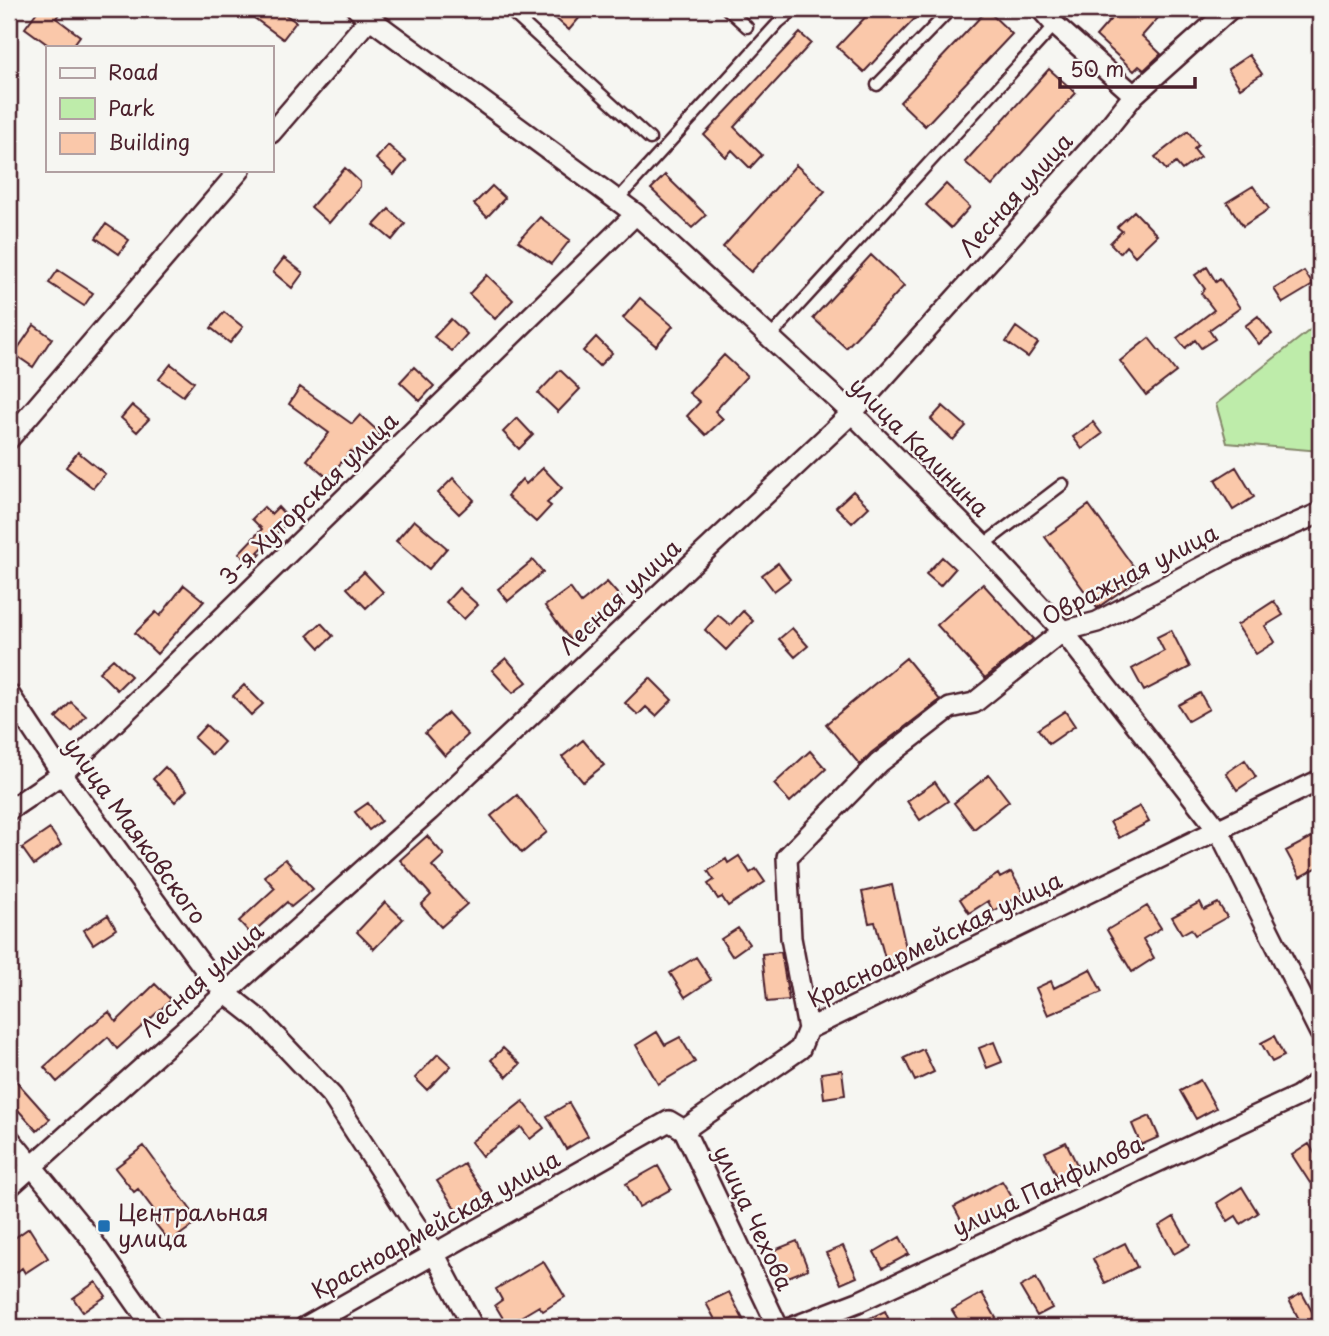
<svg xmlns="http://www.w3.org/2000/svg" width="1329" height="1336" font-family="'Playpen Sans',sans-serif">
<rect width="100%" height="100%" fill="#f6f6f2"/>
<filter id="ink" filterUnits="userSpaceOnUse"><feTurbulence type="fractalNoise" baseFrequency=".0143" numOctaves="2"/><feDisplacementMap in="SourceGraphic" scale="14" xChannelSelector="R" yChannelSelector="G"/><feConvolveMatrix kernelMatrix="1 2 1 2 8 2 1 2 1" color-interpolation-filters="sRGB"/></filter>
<g filter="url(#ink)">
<path fill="#beecaa" stroke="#84866a" stroke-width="2" d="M1320,322V451L1227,443L1216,404Z"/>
<path fill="#fac8aa" stroke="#4a1f2b" stroke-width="2" d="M39,9H63L56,18L80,36L72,47H51L25,28Z
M242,9H277L296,22L283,39Z
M545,9H587L569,30Z
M873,9H924L864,72L837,47Z
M1133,9H1166L1142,36L1161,54L1144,70L1139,66L1134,71L1096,36L1118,11L1125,17Z
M987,10L1012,34L925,126L900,102Z
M800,33L811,43L734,127L762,155L750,168L732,150L726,157L704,135Z
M1249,55L1262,74L1240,88L1228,69Z
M1049,69L1076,93L992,186L965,162Z
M1188,131L1198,145L1194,149L1200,157L1182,170L1176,163L1166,170L1155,157Z
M388,145L406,161L394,175L376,159Z
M796,165L825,191L751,272L723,247Z
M345,168L360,182V187L329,223L311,207Z
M665,175L706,215L692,228L651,189Z
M946,184L970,207L951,228L926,205Z
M492,186L505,198L487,217L474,204Z
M1253,186L1269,209L1243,226L1227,202Z
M389,209L405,224L392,240L374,225Z
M1134,211L1157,235L1135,256L1126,246L1120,253L1110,243L1122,231L1117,227Z
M540,217L570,240L551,264L518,241Z
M106,224L129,240L119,254L96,238Z
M871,255L904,286L846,348L813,318Z
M284,258L303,273L292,288L273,272Z
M1207,267L1216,282L1220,279L1240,308L1209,330L1215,339L1201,348L1195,340L1185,348L1177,338L1214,310L1201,293L1205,289L1195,275Z
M58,270L93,293L84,306L49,283Z
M1304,271L1313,285L1283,303L1274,289Z
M487,275L513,300L495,319L469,294Z
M640,298L673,326L656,346L623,318Z
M224,312L243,327L230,343L211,328Z
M1258,316L1272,334L1259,344L1245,326Z
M451,319L467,334L452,351L434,337Z
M34,325L52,338L33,367L14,354Z
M1016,327L1038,343L1028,357L1006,342Z
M596,337L612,353L599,366L583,351Z
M1149,338L1176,372L1146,395L1120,361Z
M724,355L747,376L715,411L723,419L706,435L687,416L700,402L689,393Z
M171,364L194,382L183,396L159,379Z
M414,367L434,386L420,401L400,382Z
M560,370L580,389L558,412L538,393Z
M300,387L352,424L360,415L380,433L358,458L351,451L328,478L307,460L329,433L289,404Z
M132,405L149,419L137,432L121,418Z
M943,406L966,426L953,440L931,419Z
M517,418L533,435L519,449L503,432Z
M1093,422L1102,434L1082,449L1073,437Z
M78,452L105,474L93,488L66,467Z
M1236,467L1254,497L1233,510L1215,480Z
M543,468L562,488L547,503L551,506L536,522L507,496L522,479L526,484Z
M453,478L474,500L459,514L438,493Z
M853,491L869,507L852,523L836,507Z
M1089,505L1141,577L1097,608L1045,537Z
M264,507L271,514L278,507L290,520L258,552L261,554L251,565L239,553L262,529L252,519Z
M414,520L447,548L429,569L396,541Z
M942,557L955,569L940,586L926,574Z
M533,560L543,572L508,601L498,589Z
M778,563L790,579L774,591L762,575Z
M364,572L383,592L366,608L347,588Z
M607,582L621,598L593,621L594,623L570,640L545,606L570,588L581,603Z
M983,584L1033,639L985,678L937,625Z
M184,585L204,601L157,654L135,633L156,612L160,616Z
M459,588L478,605L464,619L446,602Z
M1274,601L1283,615L1265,626L1275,642L1256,654L1237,625Z
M743,611L753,621L726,650L705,630L718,615L730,625Z
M321,623L333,636L320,648L308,635Z
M792,628L808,646L795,657L779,639Z
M1171,630L1190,667L1144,691L1132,669L1164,651L1157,637Z
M506,658L527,682L513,693L492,670Z
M906,658L940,700L871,753L860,765L826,724Z
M113,659L131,676L117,690L99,672Z
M650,678L672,700L656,716L646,707L638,715L625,703Z
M244,685L263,704L251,715L233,696Z
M1200,693L1209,709L1188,721L1178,705Z
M71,702L86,716L72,732L56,718Z
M1065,711L1075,726L1049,744L1038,729Z
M448,713L468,735L445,756L425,733Z
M206,725L224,742L212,755L194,738Z
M583,740L604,765L583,782L562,757Z
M810,751L826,769L790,802L774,784Z
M1245,760L1256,777L1237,790L1226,773Z
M165,767L187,790L175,802L153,779Z
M989,775L1009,801L974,829L954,803Z
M935,782L948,801L920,820L907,801Z
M517,795L547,832L522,853L491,816Z
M368,803L381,821L369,830L355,812Z
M1140,806L1149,822L1119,838L1110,822Z
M50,829L61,845L34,865L22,848Z
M1316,835L1320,843V866L1300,877L1286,851Z
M427,836L444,855L432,866L467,904L441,927L421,905L431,895L400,860Z
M739,856L750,873L756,869L765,882L728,906L722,897L718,899L708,884L714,880L708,871L726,859L728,863Z
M285,859L313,889L291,907L287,902L251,934L239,921L275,888L264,876Z
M1011,872L1024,894L993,911L988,901L969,913L960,899L998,874L1000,878Z
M892,885L908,957L886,962L875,922L869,923L862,892Z
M385,902L403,919L374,949L357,932Z
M1200,902L1204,910L1218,903L1227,917L1195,935L1191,929L1182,934L1172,917Z
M1147,906L1161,928L1143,939L1154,958L1132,972L1107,930Z
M108,915L116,929L93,944L84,930Z
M738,928L749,944L732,956L721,939Z
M781,952L789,1000L767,1002L762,954Z
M696,957L711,980L685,997L670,973Z
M1090,969L1102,992L1048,1015L1036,988L1051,981L1054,988Z
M155,984L171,1000L117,1049L108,1037L57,1082L44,1067L85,1030L109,1012L116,1022Z
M657,1032L665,1045L680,1037L695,1062L658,1084L636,1045Z
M1274,1036L1284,1056L1272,1062L1261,1043Z
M994,1042L1002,1062L987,1068L979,1048Z
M503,1048L520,1064L507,1077L491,1060Z
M923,1049L934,1072L915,1081L904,1058Z
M438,1054L451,1066L427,1090L415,1078Z
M842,1070L845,1095L824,1098L821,1073Z
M9,1073L50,1119L37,1131L9,1100Z
M1200,1080L1216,1108L1196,1119L1180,1091Z
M523,1101L544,1128L530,1139L521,1127L482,1156L471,1142Z
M569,1103L588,1136L566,1149L547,1116Z
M1150,1116L1159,1137L1141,1145L1132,1124Z
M1066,1142L1081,1173L1060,1183L1045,1152Z
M1309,1144L1320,1162V1177L1310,1183L1292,1155Z
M144,1146L199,1221L170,1242L153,1221L159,1217L138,1189L134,1192L115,1168Z
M464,1164L486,1196L458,1213L437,1181Z
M658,1166L671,1189L639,1207L626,1184Z
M1002,1181L1017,1205L967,1231L954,1207Z
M1242,1187L1258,1213L1241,1224L1236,1216L1228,1221L1217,1203Z
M1174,1217L1190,1245L1174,1254L1159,1226Z
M29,1228L48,1258L25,1273L22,1268L9,1278V1242Z
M900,1237L909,1254L883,1268L874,1252Z
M797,1241L808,1269L783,1279L772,1251Z
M1125,1243L1137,1267L1105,1283L1093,1259Z
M843,1246L857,1277L841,1284L826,1253Z
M543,1261L565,1297L543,1311L539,1306L507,1325L495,1305L502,1300L496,1289Z
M1036,1278L1052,1308L1037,1316L1020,1287Z
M96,1282L106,1296L83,1312L73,1298Z
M729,1292L745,1323L738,1327H719L706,1303Z
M982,1293L1001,1327H962L952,1310Z
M1302,1293L1315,1317L1302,1325L1289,1300Z
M885,1311L892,1327H851Z"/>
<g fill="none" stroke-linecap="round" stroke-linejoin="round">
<g stroke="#4a1f2b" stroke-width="15">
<path id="lane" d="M508,9L650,139
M727,9L747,27
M877,85L951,9
M618,199L779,22L795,9
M770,337L1055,25
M983,545L1063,484"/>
</g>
<g stroke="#4a1f2b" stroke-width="24">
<path id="street" d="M357,9L636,214L852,413L983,545L1063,631L1219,831L1320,1033
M1041,9L1055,25L1134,95
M271,133L370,18
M9,439L240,170
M9,694L62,774L201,964L224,992L261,1021L332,1096L435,1255L473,1327
M9,810L62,774L636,214
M808,1029L791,938L787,857L879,763L950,708L974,703L1063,631L1097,622L1228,553L1320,513
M684,1130L778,1327
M9,1138L89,1236L153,1327
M9,1187L429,811L852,413L1099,139L1134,95L1230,9
M305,1327L669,1121L684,1130L800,1049L808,1029L1320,780
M793,1327L858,1302L1298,1096L1320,1081"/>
</g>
<use href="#lane" stroke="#f6f6f2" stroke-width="10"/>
<use href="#street" stroke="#f6f6f2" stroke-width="19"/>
</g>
</g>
<rect fill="#1f6fb2" stroke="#f6f6f2" stroke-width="2.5" x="97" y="1219" width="14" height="14" rx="3.5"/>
<g text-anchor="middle" stroke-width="5" stroke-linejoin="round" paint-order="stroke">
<g font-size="23" fill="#4a1f2b" stroke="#f6f6f2">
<text transform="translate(1016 195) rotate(-48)" y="8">Лесная улица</text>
<text transform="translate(919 447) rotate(45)" y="8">улица Калинина</text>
<text transform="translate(309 499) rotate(-44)" y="8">3-я Хуторская улица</text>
<text transform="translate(1130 575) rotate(-27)" y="8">Овражная улица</text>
<text transform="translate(620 597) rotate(-43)" y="8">Лесная улица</text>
<text transform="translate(135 831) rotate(54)" y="8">улица Маяковского</text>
<text transform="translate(935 940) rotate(-26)" y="8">Красноармейская улица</text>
<text transform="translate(202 980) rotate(-42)" y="8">Лесная улица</text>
<text transform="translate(1048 1186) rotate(-25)" y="8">улица Панфилова</text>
<text transform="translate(753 1218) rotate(65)" y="8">улица Чехова</text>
<text transform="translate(436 1225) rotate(-29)" y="8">Красноармейская улица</text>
</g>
<g font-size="23" fill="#4a1f2b" stroke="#f6f6f2" text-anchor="start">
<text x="118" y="1221">Центральная<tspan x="118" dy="26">улица</tspan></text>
</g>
</g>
<rect width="1329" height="1336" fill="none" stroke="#f6f6f2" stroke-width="35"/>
<rect x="18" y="18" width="1294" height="1301" fill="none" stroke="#4a1f2b" stroke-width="2.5" filter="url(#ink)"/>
<rect x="46" y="46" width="228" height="126" fill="#f6f6f2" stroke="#b1a0a2" stroke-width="2"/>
<rect x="60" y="68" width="35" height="10" fill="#f6f6f2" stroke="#b1a0a2" stroke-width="2"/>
<text x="108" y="80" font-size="21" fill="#4a1f2b">Road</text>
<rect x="60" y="98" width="35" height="21" fill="#beecaa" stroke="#b1a0a2" stroke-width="2"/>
<text x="108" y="116" font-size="21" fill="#4a1f2b">Park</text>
<rect x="60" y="133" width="35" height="21" fill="#fac8aa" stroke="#b1a0a2" stroke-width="2"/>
<text x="108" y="150" font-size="21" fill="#4a1f2b">Building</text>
<path d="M1060 77v10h135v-10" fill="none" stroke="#4a1f2b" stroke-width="3.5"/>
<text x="1070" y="77" font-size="21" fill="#4a1f2b" stroke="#f6f6f2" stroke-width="5" paint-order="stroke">50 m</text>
</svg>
